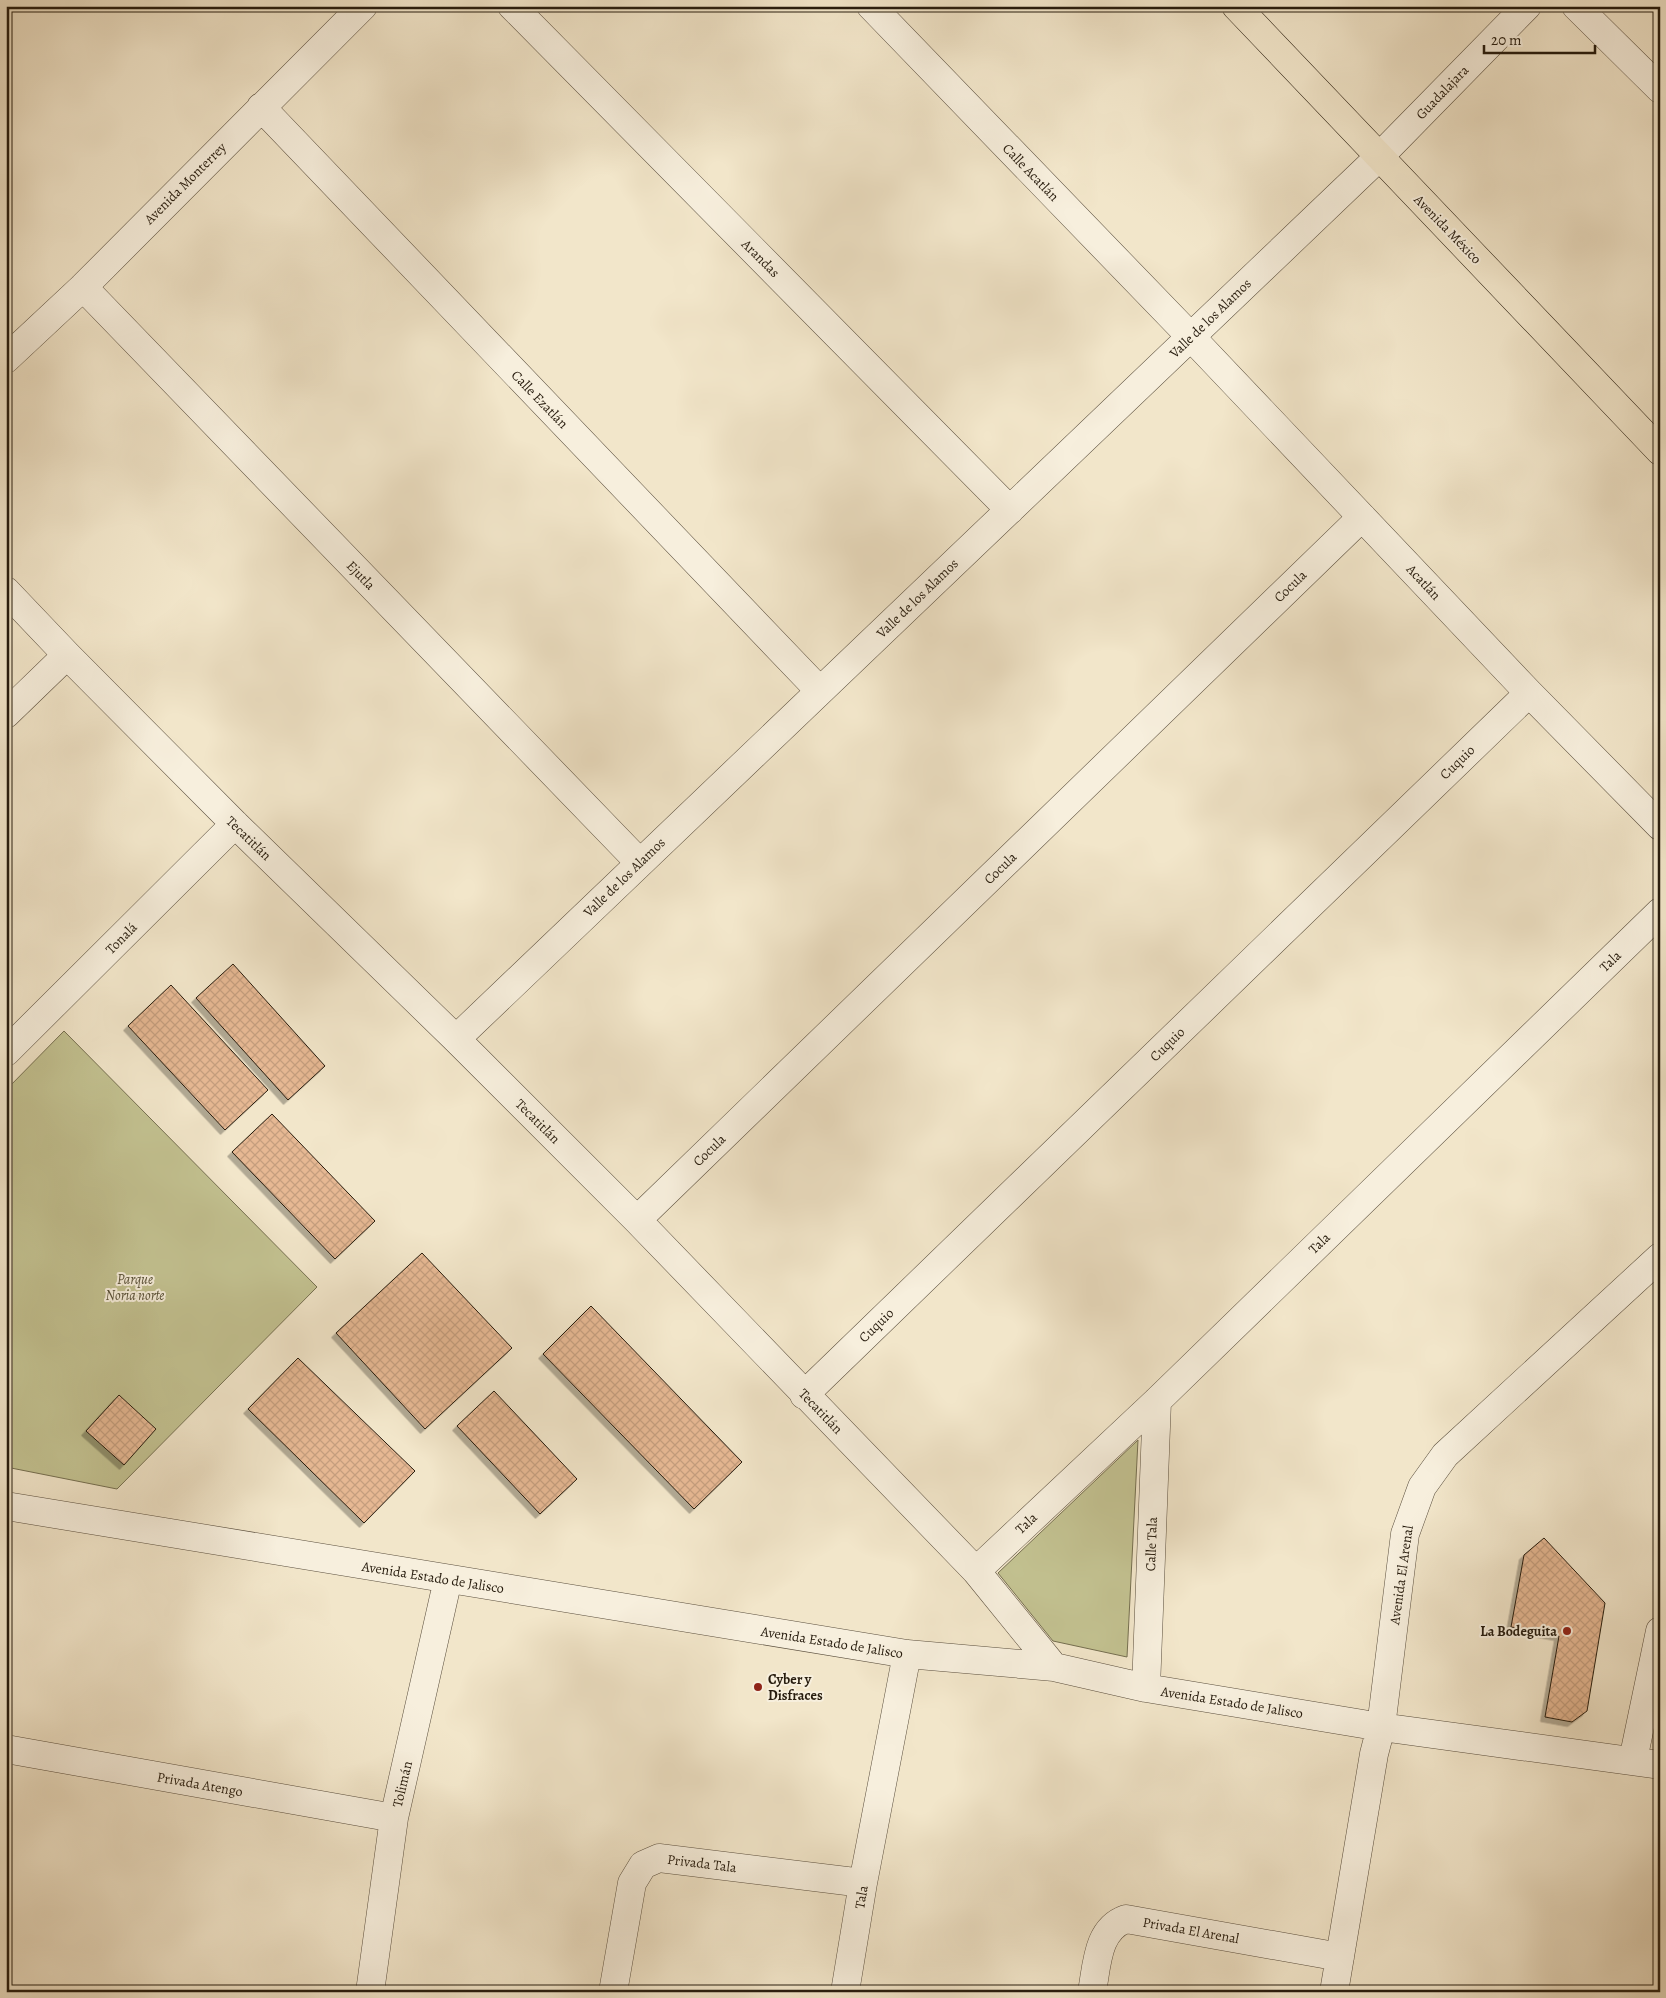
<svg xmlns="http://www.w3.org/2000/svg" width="1666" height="1998" font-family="Alegreya,serif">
<defs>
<pattern id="building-cross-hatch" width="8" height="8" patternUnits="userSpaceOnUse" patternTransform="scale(1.25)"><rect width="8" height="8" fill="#e6b893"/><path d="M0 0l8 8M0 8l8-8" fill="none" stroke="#c59e7e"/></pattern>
<filter id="shadow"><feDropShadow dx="-4.5" dy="4.5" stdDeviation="0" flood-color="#0004"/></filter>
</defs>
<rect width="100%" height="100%" fill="#f2e6ca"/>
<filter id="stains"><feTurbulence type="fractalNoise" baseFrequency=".004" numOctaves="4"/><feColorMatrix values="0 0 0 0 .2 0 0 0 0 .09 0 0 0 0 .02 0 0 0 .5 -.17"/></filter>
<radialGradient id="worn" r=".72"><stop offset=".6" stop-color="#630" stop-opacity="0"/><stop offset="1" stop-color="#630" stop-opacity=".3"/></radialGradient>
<path fill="#c3c291" stroke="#756f50" d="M64,1031L317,1287L117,1489L6,1467V1090Z
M1138,1440L1127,1657L1053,1641L998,1573Z"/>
<path fill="url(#building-cross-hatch)" stroke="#271c0e" filter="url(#shadow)" d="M233,964L325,1066L288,1100L196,998Z
M171,985L268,1090L225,1130L128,1026Z
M272,1114L375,1221L335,1259L232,1152Z
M422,1253L512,1348L425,1429L336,1333Z
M591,1306L742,1462L694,1509L543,1354Z
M298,1358L415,1471L364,1523L248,1409Z
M494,1391L577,1479L540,1514L457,1426Z
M119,1395L156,1429L124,1465L86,1431Z
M1544,1538L1605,1603L1587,1711L1572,1722L1545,1717L1559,1636L1511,1627L1524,1555Z"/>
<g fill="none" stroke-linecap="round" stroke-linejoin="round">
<g stroke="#5a4e3d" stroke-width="29">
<path id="minor" d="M512,6L1010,510
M871,6L1191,337L1529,693L1660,826
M1576,6L1660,89
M261,107L820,691
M83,287L640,863
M6,359L83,287L363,6
M6,591L67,655L235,824L456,1039L637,1220L976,1571L1054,1667
M6,714L67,655
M456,1039L1379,157L1527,6
M6,1052L235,824
M637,1220L1362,517
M804,1395L1529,693
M6,1506L907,1654L1054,1667L1146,1688L1381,1727L1660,1765
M976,1571L1157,1401L1660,912
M1146,1688L1157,1401
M6,1749L394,1818
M1633,1760L1660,1631
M370,1992L394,1818L448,1579
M613,1992L632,1883L643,1865L659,1858L863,1883
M845,1992L863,1883L907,1654
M1092,1992C1097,1965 1097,1929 1126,1919L1340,1957
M1334,1992L1374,1754L1381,1727L1405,1534L1422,1487L1445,1455L1660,1257"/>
</g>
<g stroke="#271c0e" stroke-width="29">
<path id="major" d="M1236,6L1660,451"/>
</g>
<use href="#minor" stroke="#f7efdd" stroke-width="28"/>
<use href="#major" stroke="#f2e6ca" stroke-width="28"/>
</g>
<g fill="#8f2418" stroke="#f7efdd" stroke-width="2">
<circle cx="1567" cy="1631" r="5"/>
<circle cx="758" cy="1687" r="5"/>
</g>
<g text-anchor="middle" stroke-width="4" stroke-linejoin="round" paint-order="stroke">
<g font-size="14" fill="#271c0e" stroke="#f7efdd">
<text transform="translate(1442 92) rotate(-46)" y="5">Guadalajara</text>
<text transform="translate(1031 172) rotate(46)" y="5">Calle Acatlán</text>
<text transform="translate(185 183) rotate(-45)" y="5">Avenida Monterrey</text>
<text transform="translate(1448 229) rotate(46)" y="5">Avenida México</text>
<text transform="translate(761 258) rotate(45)" y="5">Arandas</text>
<text transform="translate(1210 318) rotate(-44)" y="5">Valle de los Alamos</text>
<text transform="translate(540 399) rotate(46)" y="5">Calle Ezatlán</text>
<text transform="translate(361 575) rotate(46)" y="5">Ejutla</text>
<text transform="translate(1424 582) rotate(47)" y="5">Acatlán</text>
<text transform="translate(1290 586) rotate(-44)" y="5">Cocula</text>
<text transform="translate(917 598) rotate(-44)" y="5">Valle de los Alamos</text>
<text transform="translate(1457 762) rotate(-44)" y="5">Cuquio</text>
<text transform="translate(249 838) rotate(44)" y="5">Tecatitlán</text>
<text transform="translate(1000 868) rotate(-44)" y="5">Cocula</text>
<text transform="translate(624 877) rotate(-44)" y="5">Valle de los Alamos</text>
<text transform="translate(121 938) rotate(-45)" y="5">Tonalá</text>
<text transform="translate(1610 961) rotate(-44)" y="5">Tala</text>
<text transform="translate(1167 1044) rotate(-44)" y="5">Cuquio</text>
<text transform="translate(538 1121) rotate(45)" y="5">Tecatitlán</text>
<text transform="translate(709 1150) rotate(-44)" y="5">Cocula</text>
<text transform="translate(1319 1243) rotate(-44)" y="5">Tala</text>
<text transform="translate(876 1325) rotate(-44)" y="5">Cuquio</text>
<text transform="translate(821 1411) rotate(46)" y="5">Tecatitlán</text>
<text transform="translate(1026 1523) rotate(-43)" y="5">Tala</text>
<text transform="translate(1151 1544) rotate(-88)" y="5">Calle Tala</text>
<text transform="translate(1401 1575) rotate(-82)" y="5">Avenida El Arenal</text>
<text transform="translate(433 1577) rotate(9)" y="5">Avenida Estado de Jalisco</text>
<text transform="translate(832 1642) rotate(9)" y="5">Avenida Estado de Jalisco</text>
<text transform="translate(1232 1702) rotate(9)" y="5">Avenida Estado de Jalisco</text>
<text transform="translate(200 1784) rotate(10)" y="5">Privada Atengo</text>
<text transform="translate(402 1784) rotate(-77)" y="5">Tolimán</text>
<text transform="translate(702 1863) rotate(7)" y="5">Privada Tala</text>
<text transform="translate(861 1897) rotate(-80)" y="5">Tala</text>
<text transform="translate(1191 1930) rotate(10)" y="5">Privada El Arenal</text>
</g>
<g font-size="14" font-style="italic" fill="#564e35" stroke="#f7efdd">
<text x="135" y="1284">Parque<tspan x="135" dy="16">Noria norte</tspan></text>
</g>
<g font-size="14" font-weight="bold" fill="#271c0e" stroke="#f7efdd" text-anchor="end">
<text x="1557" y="1636">La Bodeguita</text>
<text x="768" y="1684" text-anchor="start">Cyber y<tspan x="768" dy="16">Disfraces</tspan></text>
</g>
</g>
<rect width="1666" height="1998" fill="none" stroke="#f2e6ca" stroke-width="25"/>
<rect x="8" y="8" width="1651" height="1983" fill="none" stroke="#271c0e" stroke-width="2.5"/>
<rect x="12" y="12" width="1641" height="1973" fill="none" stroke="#271c0e"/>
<path d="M1484 45v8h111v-8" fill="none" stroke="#271c0e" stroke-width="2.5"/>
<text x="1491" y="45" font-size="15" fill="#271c0e" stroke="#f7efdd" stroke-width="4" paint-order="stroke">20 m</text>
<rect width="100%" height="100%" filter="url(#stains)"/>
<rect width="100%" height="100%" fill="url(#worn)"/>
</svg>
